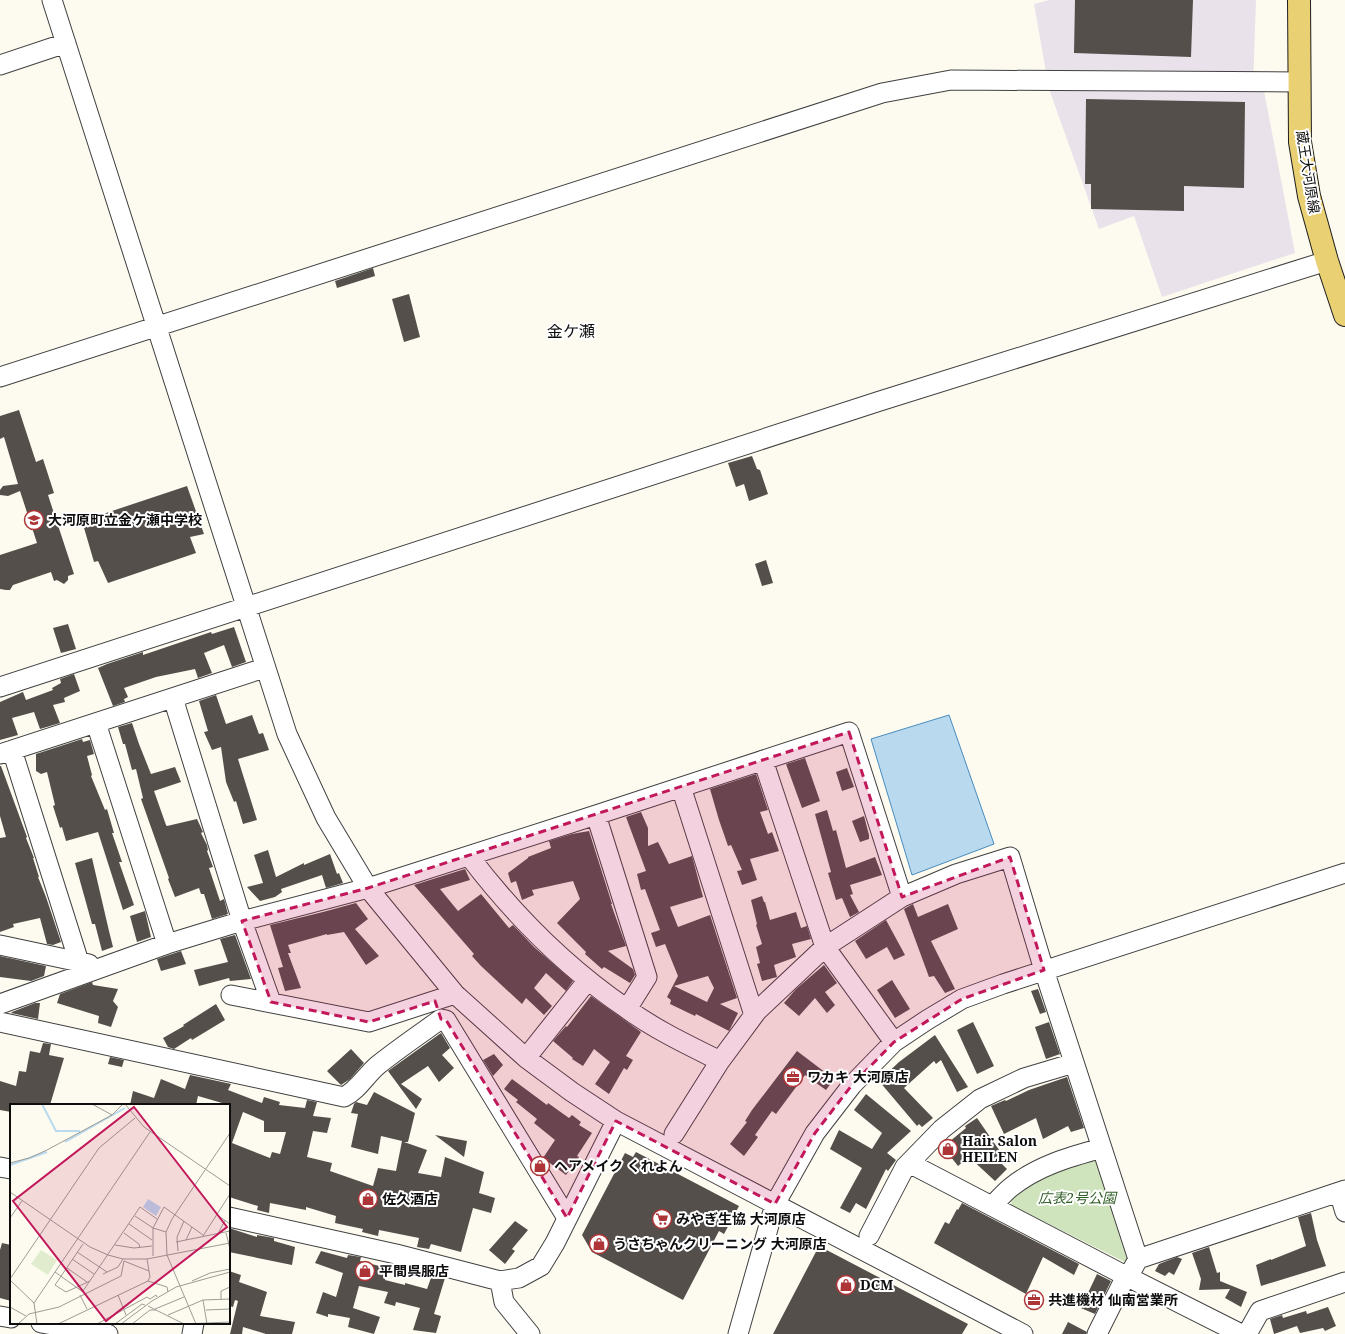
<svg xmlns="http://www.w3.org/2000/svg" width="1345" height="1334" font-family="'Noto Serif','Noto Sans JP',serif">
<rect width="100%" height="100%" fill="#fdfbef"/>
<path fill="#eae2eb" d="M1049,0H1256L1253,88L1264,91L1295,253L1162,297L1134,216L1099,229L1049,89L1034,4Z"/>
<path fill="#cfe4bc" d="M1101,1154L1133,1255L1127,1263L1011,1205L1013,1191L1043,1173Z"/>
<path fill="#b9d9ef" stroke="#488bbd" d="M949,715L994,844L912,875L871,739Z"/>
<path fill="#544f4b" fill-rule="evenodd" d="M1075,0H1193L1191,57L1074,53Z
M1086,99L1245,102L1244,188L1184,186V211L1091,209V184H1085Z
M373,268L375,276L337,288L335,281Z
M409,294L420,337L404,342L392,299Z
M19,410L36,462L43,459L54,493L48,495L74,574L68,576V580L64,584L57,580L54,581L51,572L13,585L10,590H6L0,589V555L37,543L20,491L8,496L0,495V490L3,486L18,484L4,437L0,439V416Z
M752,456L757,469L760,470L768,494L749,501L744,484L736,487L728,463Z
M187,486L204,534L190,537L196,553L108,583L98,561L94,562L82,521Z
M766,560L773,583L762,586L755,564Z
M68,624L76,649L61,653L53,628Z
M234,627L246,662L232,667L224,645L204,653L212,673L198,678L195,669L156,677L124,688L128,697L124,699L125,702L113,706L98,668L107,664L143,652V655L211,632L212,634Z
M74,674L80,691L64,698L65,702L53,705L60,723L40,729L34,712L12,718L18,735L0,740V702L23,692L26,700L53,690L52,688L61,683L60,679Z
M216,695L226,724L252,715L259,734L263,733L269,750L238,759L257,820L243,824L236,801L234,802L226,782L221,747L212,750L204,732L208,731L199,701Z
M132,723L139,744L151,774L175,767L181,782L154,791L166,825L167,826L197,819L203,832L201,833L207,845L208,850L207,851L213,867L209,868L220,901L224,899L228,914L212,919L204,894H201L199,888L175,897L168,879L169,878L141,799L143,798L136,769L132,770L125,744H123L118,727Z
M82,739L83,742L90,740L94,754L87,756L92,775L91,776L105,810L107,809L114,833H112L122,862H119L134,905L123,910L98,832L66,841L62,827L60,828L53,806L55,805L47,772L41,774L36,771V754Z
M805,758L820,801L802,808L786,764Z
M0,766H1L27,837L26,838L34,858H33L39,877H38L46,897L61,942L53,945L47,944L40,918L13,924L14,927L0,932V838L6,837L0,816Z
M847,768L854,787L842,791L836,772Z
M756,774L768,810L760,812L768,834L772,832L779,851L750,859L757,880L742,885L737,871L742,870L731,845L728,846L719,820L710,789Z
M827,810L833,831L836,830L846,868L875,857L882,875L850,885L853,894L850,895L859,912L850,917L842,898L836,900L828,873L831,872L815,814Z
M641,812L648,828V846L658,842L669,864L692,856L703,897L670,907L678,927L710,915L737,998L720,1004L738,1013L729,1031L696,1014L695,1016L670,1004L671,1000L667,997L678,976L665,944L656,947L651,933L660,930L645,889L641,890L637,874L646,871L626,817ZM708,976L714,988L707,1002L674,986Z
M864,816L869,835V839L860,842L852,821Z
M589,831L612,904H611L626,946L608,951L633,969L635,975L630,983L604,967L602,969L585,954L586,952L557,923L580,899L573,881L532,890L534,895L522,900L516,881L511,883L508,873L528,858V857L551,848L549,841L572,834Z
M268,850L276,877L304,863V865L330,854L337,874L339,873L343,883L326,888L322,875L281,889L282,892L275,897L260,901L247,887L263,883L254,855Z
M92,858L109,931L113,947L102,951L95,924H92L75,863Z
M465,869L470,880L440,889L458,911L481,894L509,928L513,925L534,947L573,981L566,991L546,973L534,988L552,1006L544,1015L526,998L522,1004L481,966L472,956L474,954L414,885Z
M762,896L764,902H765L770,920L796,912L801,928L807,926L811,939L792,944L796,957L774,965L777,977L762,981L757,964L760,963L756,947L762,944L756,925L757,924L751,900Z
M356,903L368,919L355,929L379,956L366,965L344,932L327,935V934L288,945L291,953H288L301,988L285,991L278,968L283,967L270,925L323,912Z
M913,904L918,917L948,904L958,929L931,941L955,989L945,993L934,976L929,977L904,909Z
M145,911L151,937L137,942L130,916Z
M886,920L905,955L894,960L887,947L866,959L855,941Z
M235,935L251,979L230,981L229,978L199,986L194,970L228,962L220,939Z
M181,951L186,964L161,971L157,959Z
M0,956L46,966L44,976L31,981L0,977Z
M824,965L837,983L825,992L835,1005L827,1013L815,998L799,1016L784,1003L796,989Z
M892,980L910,1009L895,1018L877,990Z
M92,982L93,985L118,989L113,1001L118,1007L111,1027L98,1023L99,1016L57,1003L60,994Z
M1038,989L1046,1012L1040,1014L1031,991Z
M591,996L641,1032L626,1056L633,1060L627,1070L624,1068L609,1094L595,1084L610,1062L594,1049L583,1066L572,1059L573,1058L553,1041L566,1026L567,1027Z
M35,1003H40L38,1019L11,1013L12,1012Z
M216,1004L225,1020L192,1040L191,1038L174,1049L168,1047L163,1038L184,1026L183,1025Z
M973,1022L994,1066L977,1074L957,1030Z
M1049,1022L1060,1054L1046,1059L1035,1027Z
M441,1033L450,1048L442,1055L454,1068L439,1082L428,1066L401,1084L422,1099L416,1109L388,1071Z
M935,1035L968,1087L957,1092L941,1060L936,1064L934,1061L904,1088L933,1118L922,1127L919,1124L917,1126L879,1081L899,1062Z
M43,1043L51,1044L49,1055L64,1058L50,1105H11V1112L0,1110V1081L16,1086L19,1071L26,1072L30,1051L40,1053Z
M351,1049L364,1063L350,1079L341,1085L327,1071Z
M797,1051L834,1079L826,1090L805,1075L776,1114L772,1111L755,1135L758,1137L744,1156L730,1144L747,1122L745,1121L752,1110Z
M494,1054L503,1065L493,1076L483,1060Z
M110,1057L124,1060L122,1067L108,1064Z
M190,1075L231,1084L228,1090L262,1103L264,1097L280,1102L279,1105L305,1108L307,1100L317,1102L313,1116L331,1118L327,1133L313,1131L307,1157L332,1163L330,1171L373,1186L378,1168L396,1171L402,1141L381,1136L378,1154L351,1147L358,1114L351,1113L354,1104L356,1102L367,1105L374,1092L415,1113L408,1142H404L427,1150L418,1173L441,1177L445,1157L484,1172L479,1193L495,1198L491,1213L473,1208L461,1252L431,1244L429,1249L417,1247L419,1238L379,1230L378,1236L362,1232L363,1229L335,1223L336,1216L306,1207V1210L270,1203L269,1213L257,1210L258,1206L229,1197V1105L198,1096L196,1105H130L133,1091L154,1098L161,1079L185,1089ZM243,1112L264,1121V1132H286L280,1154L272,1152L270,1158L232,1143Z
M1067,1077L1084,1128L1071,1132L1068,1126L1043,1139L1036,1118L1004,1134L991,1106L1005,1100L1006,1101L1029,1090Z
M512,1079L547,1105L548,1103L569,1118L572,1115L581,1122L579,1125L592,1133L577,1156L579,1157L566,1175L543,1158L555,1140L534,1123L537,1119L516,1102L518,1100L504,1089Z
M866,1094L911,1131L887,1153L896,1160L888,1171L886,1169L866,1209L856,1203L850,1213L840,1208L862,1168L830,1149L839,1130L872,1149L882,1133L854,1110Z
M977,1118L1006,1160L1002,1164L1007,1169L995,1181L969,1157L958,1166L943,1147L966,1128L965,1126Z
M435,1135L467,1141L464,1157Z
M636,1152L739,1206L724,1234L719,1231L683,1300L592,1252L582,1235L625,1153L633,1157Z
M962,1203L1079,1264L1074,1275L1043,1257L1026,1294L934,1243L945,1222L949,1224L957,1209L958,1210Z
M1311,1213L1317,1240L1326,1266L1261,1286L1256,1265L1271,1259V1260L1306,1246L1298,1217Z
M515,1221L528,1230L512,1249L515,1251L505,1264L489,1250Z
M229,1228L257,1237V1235L274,1238V1241L295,1247L292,1265L229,1252Z
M2,1243L11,1245V1301L0,1298V1250Z
M819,1246L968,1324L962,1334H773Z
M1209,1247L1217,1273L1220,1272V1281L1247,1292L1241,1307L1225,1298L1230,1289L1199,1290L1201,1279L1192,1253Z
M321,1251L347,1258L348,1255L361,1257L360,1261L387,1268L385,1280L405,1285V1283L427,1289L432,1275L445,1278L434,1314L441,1316L436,1333L413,1330L420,1308L396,1302L395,1306L384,1303L388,1292L359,1286L353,1308L380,1317L374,1334L348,1327L350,1318L328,1314V1317L316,1313L323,1292L336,1297L343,1273L315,1263Z
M1177,1257L1182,1259L1174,1275L1169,1272L1165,1276L1155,1271L1159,1264Z
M229,1271L241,1275L239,1282L267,1292L260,1316L295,1322L292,1334H266L243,1327L242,1334H230L238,1301L235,1300L233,1307L229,1306Z
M1097,1274L1111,1281L1095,1314L1076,1306L1083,1293L1087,1295Z
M1328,1307L1336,1326L1325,1331L1323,1328L1300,1333L1297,1326L1274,1334L1270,1319L1282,1315L1283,1318L1306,1311L1307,1314Z
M1068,1322L1087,1332L1086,1334H1062Z"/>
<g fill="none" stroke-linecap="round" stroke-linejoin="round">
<g stroke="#404040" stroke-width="21">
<path id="minor" d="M52,0L287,734L326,818L368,888L455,994L526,1058L572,1092L616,1121L1023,1334
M0,65L66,43
M0,377L882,93L951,80L1299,82
M0,687L880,401L1327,261
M173,698L242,921L271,1002
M96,723L167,944
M12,750L79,962
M0,754L255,671
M763,760L825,947L894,1042
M681,787L754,1015
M596,815L647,977L627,1009
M469,856C513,914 567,968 627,1009C656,1030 688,1045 720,1061
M0,945L89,964
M231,995L369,1022L455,994
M0,1004L167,944L242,921L368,888L596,815L849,732L902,897
M0,1022L344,1097C358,1090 366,1075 378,1065C398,1049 420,1034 441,1019L446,1020L567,1218
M526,1058L588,980
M674,1134L720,1061L757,1011L825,947L902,897L956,874L1010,857L1044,970L1138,1259
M909,1163L1126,1276L1241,1334
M0,1167L11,1169
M1339,1192L1345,1212
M992,1206C998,1200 1004,1193 1010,1188C1037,1166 1069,1157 1102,1148
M229,1217L396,1254L500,1281L519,1278L541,1266L555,1243L616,1121
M869,1236L905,1167L942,1129L980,1099L1024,1078L1074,1063
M1132,1270L1138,1259L1345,1190
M500,1281L504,1302L530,1334
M0,1316L11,1318
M41,1323L108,1334
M192,1334L194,1323
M738,1334L775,1204L815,1133L852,1085L894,1042L927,1020L962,999L1003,984L1345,873
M1097,1334L1126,1276
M1247,1334L1260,1311L1345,1282"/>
</g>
<g stroke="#1e1e1e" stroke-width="24">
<path id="major" d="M1299,0L1300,142L1309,196L1327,261L1345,315"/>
</g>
<use href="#minor" stroke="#fff" stroke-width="19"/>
<use href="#major" stroke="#e9d073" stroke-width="22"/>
</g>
<path fill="#c2185b" fill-opacity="0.2" stroke="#c2185b" stroke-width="3" stroke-dasharray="8 5" stroke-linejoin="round" d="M849,732L902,897L1010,857L1044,970L962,999L894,1042L852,1085L815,1133L775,1204L616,1121L567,1218L446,1020L441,1019L435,1001L369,1022L271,1002L242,921L368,888Z"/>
<defs>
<g id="school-ring" transform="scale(1)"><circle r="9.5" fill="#fff" stroke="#ad3537" stroke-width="1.5"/><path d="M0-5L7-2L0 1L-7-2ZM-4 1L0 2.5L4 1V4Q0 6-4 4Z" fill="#ad3537"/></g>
<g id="office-ring" transform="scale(1)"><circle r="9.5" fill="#fff" stroke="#ad3537" stroke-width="1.5"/><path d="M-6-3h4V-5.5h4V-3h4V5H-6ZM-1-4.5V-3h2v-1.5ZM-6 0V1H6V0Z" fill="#ad3537"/></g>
<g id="shop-ring" transform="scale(1)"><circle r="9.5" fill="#fff" stroke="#ad3537" stroke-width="1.5"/><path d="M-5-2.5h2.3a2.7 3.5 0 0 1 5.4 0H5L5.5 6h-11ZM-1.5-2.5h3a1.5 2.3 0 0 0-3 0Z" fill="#ad3537"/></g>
<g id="supermarket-ring" transform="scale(1)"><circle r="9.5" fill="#fff" stroke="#ad3537" stroke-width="1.5"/><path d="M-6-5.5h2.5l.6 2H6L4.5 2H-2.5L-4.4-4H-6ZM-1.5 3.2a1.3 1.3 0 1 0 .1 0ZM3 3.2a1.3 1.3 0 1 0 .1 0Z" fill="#ad3537"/></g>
</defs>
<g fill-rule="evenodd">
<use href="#school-ring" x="34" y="520"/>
<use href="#office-ring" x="793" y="1077"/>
<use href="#shop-ring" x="948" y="1149"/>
<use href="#shop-ring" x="540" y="1166"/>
<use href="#shop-ring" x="368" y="1199"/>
<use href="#supermarket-ring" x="662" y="1219"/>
<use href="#shop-ring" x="599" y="1244"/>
<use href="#shop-ring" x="365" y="1271"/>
<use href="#shop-ring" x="846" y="1285"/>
<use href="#office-ring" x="1034" y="1300"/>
</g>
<g text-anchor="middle" stroke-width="4" stroke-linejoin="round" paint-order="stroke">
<g font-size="14" fill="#0d0d0d" stroke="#fff">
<text transform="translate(1308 172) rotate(81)" y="5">蔵王大河原線</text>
</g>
<g font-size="14" font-weight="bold" fill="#0d0d0d" stroke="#fff" text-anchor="start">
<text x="48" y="525">大河原町立金ケ瀬中学校</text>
<text x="807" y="1082">ワカキ 大河原店</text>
<text x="962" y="1146">Hair Salon<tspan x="962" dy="16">HEILEN</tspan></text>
<text x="554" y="1171">ヘアメイク くれよん</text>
<text x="382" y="1204">佐久酒店</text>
<text x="676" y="1224">みやぎ生協 大河原店</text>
<text x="613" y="1249">うさちゃんクリーニング 大河原店</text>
<text x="379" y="1276">平間呉服店</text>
<text x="860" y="1290">DCM</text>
<text x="1048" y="1305">共進機材 仙南営業所</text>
</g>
<g font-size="14" font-style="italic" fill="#2f5d25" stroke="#fff">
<text x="1077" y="1203">広表2号公園</text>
</g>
<g font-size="16" fill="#0d0d0d" stroke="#fff">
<text x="571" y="337">金ケ瀬</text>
</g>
</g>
<g transform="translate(10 1104)">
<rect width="220" height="220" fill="#fdfbef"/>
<path d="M31,146L47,156L38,171L21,160Z" fill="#e0eccd"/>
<path d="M138,95L151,103L146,112L133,103Z" fill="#b9d9ef"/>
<path fill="none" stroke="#b9d9ef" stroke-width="2" d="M32,0L46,27H70M55,38L115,4M0,61L37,48"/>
<path fill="none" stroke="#9d9c95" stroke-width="1" d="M82,0L102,11M115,0L134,23L220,82M0,59L19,54L37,46L102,11L113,0M0,88L80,143L98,151L113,155H137L220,139M206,110L220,120M125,112L143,124L156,128M0,114L12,97M119,120L142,136M114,129L129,140L130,144M216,129L220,145M208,130L215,116M193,132L220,90M176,136L182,123M166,138L220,127M73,140L45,181L56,188L80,177M105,141L124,144L142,142M168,147L167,133L174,117M67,148L97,168M143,152V124L154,103L193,131M62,155L84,170M57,164L77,178M45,168L73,188M93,170L108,163L113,155M0,175L89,44L125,14M0,176L24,199M138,177L157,183L158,188M182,177L200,169L220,165M73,187L130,103L147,115M70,191L77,205M108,191L116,211M193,196L197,220M211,196V187L220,183M138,202L174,220M0,203L16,212M145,205L174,193M196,206L220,205M158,211L193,196L220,195M8,220L19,210L49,203L111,172L114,157L139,167M27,220L24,199L140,28M48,220L138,177L140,173L137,155M87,220L137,193L140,195L146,191L147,193M105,220L132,200L135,201M111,220L142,197L166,183L220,168M122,220L140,206H146M174,220L220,218M186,220L157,151L156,128L162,115L220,29"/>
<path fill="#c2185b" fill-opacity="0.15" stroke="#c2185b" stroke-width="2" d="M124,3L217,123L96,217L3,97Z"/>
<rect width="220" height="220" fill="none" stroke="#0d0d0d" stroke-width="2"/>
</g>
</svg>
